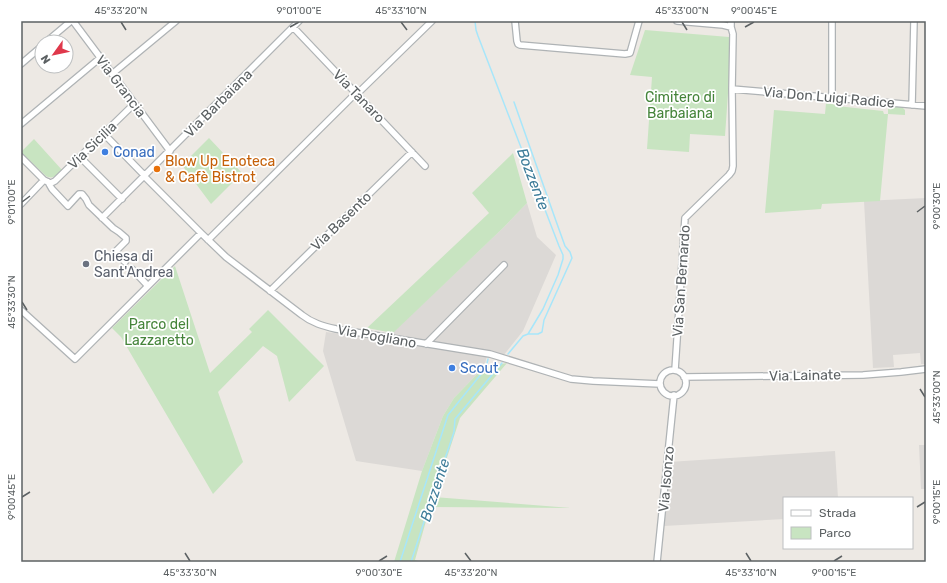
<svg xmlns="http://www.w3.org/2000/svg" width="947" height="583" font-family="Rubik,sans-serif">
<rect width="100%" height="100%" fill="#ede9e4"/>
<path fill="#dcd9d6" d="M926,198V364H921L920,353L893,355L894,367L873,368L864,201Z
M527,203L537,237L556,255L523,331L503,356L389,336L504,227Z
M326,332L424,345L487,356L484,367L454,398L443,416L422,471L356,461L323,351Z
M919,445H926V489H921Z
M835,451L838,498H784V519L664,526L669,462Z"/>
<path fill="#c8e4c1" d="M645,30L729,37V79L725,136L690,134L689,152L647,149L652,77L630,75Z
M826,103L837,105V106L883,111L884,114H888V106L902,107L905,110V115L888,114L880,201L822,204L821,209L765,213L774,110L825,114Z
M209,138L242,173L211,204L182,165Z
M34,139L62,170C57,175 53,180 46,176L21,152Z
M513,153L527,203L504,227L393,333L367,328L489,213L472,193Z
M175,266L210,373L252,332L249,329L268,310L324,366L289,402L277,356L263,346L218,392L243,462L213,494L121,337L112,328Z
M507,363L460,418L434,497L571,508L430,507L415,560L421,562H394L422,471L443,416L454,398L484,367Z"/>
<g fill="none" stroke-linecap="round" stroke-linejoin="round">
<path stroke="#a7e6fa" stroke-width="1.5" d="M475,21L476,30L478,36L559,246L563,255V259L558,275L543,309L528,334L523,336L508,354
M514,102L556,221L565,246L570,252L572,258L544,320L542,332L538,334H528
M400,562L448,415L486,368L488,359
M411,562L431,500L454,432L455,419L502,363"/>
<g stroke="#afb3b5" stroke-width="8">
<path id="minor" d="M73,21L170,151
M515,21L517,41L518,44L520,45L625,54L630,53L639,21
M677,21L723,25L731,27
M293,27L425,166
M46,42L71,21
M21,64L42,46
M112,74L176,21
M732,89L926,106
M357,94L432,21
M832,97V21
M912,105L914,21
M21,124L100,58
M103,135L106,136L145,176
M21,157L44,180L48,182
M80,157L122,199
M144,176L201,233L226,257L302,315C312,323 323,326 336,329L490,354L571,379L593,381L660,384
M48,182L52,189L68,206L79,194H82L86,199L89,205L113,228L119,232L126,238V241L115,252L125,262
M48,182L51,183L55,181L134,104
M21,204L44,180
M102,218L299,21
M208,240L356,93
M132,269L148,286
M270,291L412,152
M21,310L75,359L201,233
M426,344L504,265
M675,370L685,218L729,175L732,171L733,166L732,89L733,34L731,27V21
M660 383a13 13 0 1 1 26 0a13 13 0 1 1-26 0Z
M684,377L863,375L901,372L926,369
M657,562L674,395"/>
</g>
<use href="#minor" stroke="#fff" stroke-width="5.5"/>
</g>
<path fill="none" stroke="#5c6163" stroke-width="1.5" d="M121,22L126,30M401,22L407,30M682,22L687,30M290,27L299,22M745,27L754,22M22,202L30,196M917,212L925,206M22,302L27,310M920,389L925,397M22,497L30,492M917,507L925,502M185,553L190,561M465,553L471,561M746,553L751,561M379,561L387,556M834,561L842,556"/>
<g fill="#3f7fe0" stroke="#fff" stroke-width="1.5">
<circle cx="105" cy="152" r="4"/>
<circle cx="452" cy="368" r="4"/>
</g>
<circle fill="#e8710a" stroke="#fff" stroke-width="1.5" cx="157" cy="169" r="4"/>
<circle fill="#6b7280" stroke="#fff" stroke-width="1.5" cx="86" cy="264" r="4"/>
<g text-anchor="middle" stroke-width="3.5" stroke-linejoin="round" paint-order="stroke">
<g font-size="14" fill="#5c6163" stroke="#fff">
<text transform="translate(121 86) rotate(53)" y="5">Via Grancia</text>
<text transform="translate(359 96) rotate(46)" y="5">Via Tanaro</text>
<text transform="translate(829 97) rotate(5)" y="5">Via Don Luigi Radice</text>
<text transform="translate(218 103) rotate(-45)" y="5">Via Barbaiana</text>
<text transform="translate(92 145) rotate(-44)" y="5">Via Sicilia</text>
<text transform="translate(341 221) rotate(-44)" y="5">Via Basento</text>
<text transform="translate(681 281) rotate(-86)" y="5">Via San Bernardo</text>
<text transform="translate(377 336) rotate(10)" y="5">Via Pogliano</text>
<text transform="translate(805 375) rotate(-1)" y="5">Via Lainate</text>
<text transform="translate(666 479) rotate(-85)" y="5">Via Isonzo</text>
</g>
<g font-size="14" fill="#45843a" stroke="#fff">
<text x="680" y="102">Cimitero di<tspan x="680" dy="16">Barbaiana</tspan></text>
<text x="159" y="329">Parco del<tspan x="159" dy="16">Lazzaretto</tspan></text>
</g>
<g font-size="14" fill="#366cbe" stroke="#fff" text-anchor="start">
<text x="113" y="157">Conad</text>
<text x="460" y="373">Scout</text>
</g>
<g font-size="14" fill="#c56008" stroke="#fff" text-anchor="start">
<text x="165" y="166">Blow Up Enoteca<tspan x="165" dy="16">&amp; Cafè Bistrot</tspan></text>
</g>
<g font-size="14" fill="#5b616d" stroke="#fff" text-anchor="start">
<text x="94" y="261">Chiesa di<tspan x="94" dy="16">Sant'Andrea</tspan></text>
</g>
<g font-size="15" font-style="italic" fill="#3f7d9a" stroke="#fff">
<text transform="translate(533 179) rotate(69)" y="5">Bozzente</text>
<text transform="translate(435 490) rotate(-72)" y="5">Bozzente</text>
</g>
</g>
<rect width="947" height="583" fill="none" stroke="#ffffff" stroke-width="44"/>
<rect x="783" y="497" width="130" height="52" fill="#ffffff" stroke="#bec0c1"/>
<rect x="791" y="510" width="20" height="6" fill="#ffffff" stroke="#bec0c1"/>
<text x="819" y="517" font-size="12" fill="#5c6163">Strada</text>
<rect x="791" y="527" width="20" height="12" fill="#c8e4c1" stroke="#bec0c1"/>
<text x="819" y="537" font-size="12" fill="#5c6163">Parco</text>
<g transform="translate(54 54) rotate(237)"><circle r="19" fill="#ffffff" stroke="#bec0c1"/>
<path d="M0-3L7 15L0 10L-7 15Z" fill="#df384b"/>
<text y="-6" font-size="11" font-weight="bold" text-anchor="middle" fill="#5c6163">N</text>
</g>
<rect x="22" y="22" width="903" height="539" fill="none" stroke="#5c6163" stroke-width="1.5"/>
<g font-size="10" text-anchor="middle" fill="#5c6163">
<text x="121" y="14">45°33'20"N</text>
<text x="299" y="14">9°01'00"E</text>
<text x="401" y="14">45°33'10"N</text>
<text x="682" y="14">45°33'00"N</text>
<text x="754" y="14">9°00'45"E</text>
<text transform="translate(11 202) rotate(-90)" y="4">9°01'00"E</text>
<text transform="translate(936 206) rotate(-90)" y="4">9°00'30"E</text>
<text transform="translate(11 302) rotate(-90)" y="4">45°33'30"N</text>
<text transform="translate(936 397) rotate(-90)" y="4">45°33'00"N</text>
<text transform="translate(11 497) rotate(-90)" y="4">9°00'45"E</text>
<text transform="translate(936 502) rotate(-90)" y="4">9°00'15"E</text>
<text x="190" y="576">45°33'30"N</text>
<text x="379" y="576">9°00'30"E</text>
<text x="471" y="576">45°33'20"N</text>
<text x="751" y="576">45°33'10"N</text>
<text x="834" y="576">9°00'15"E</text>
</g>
</svg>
